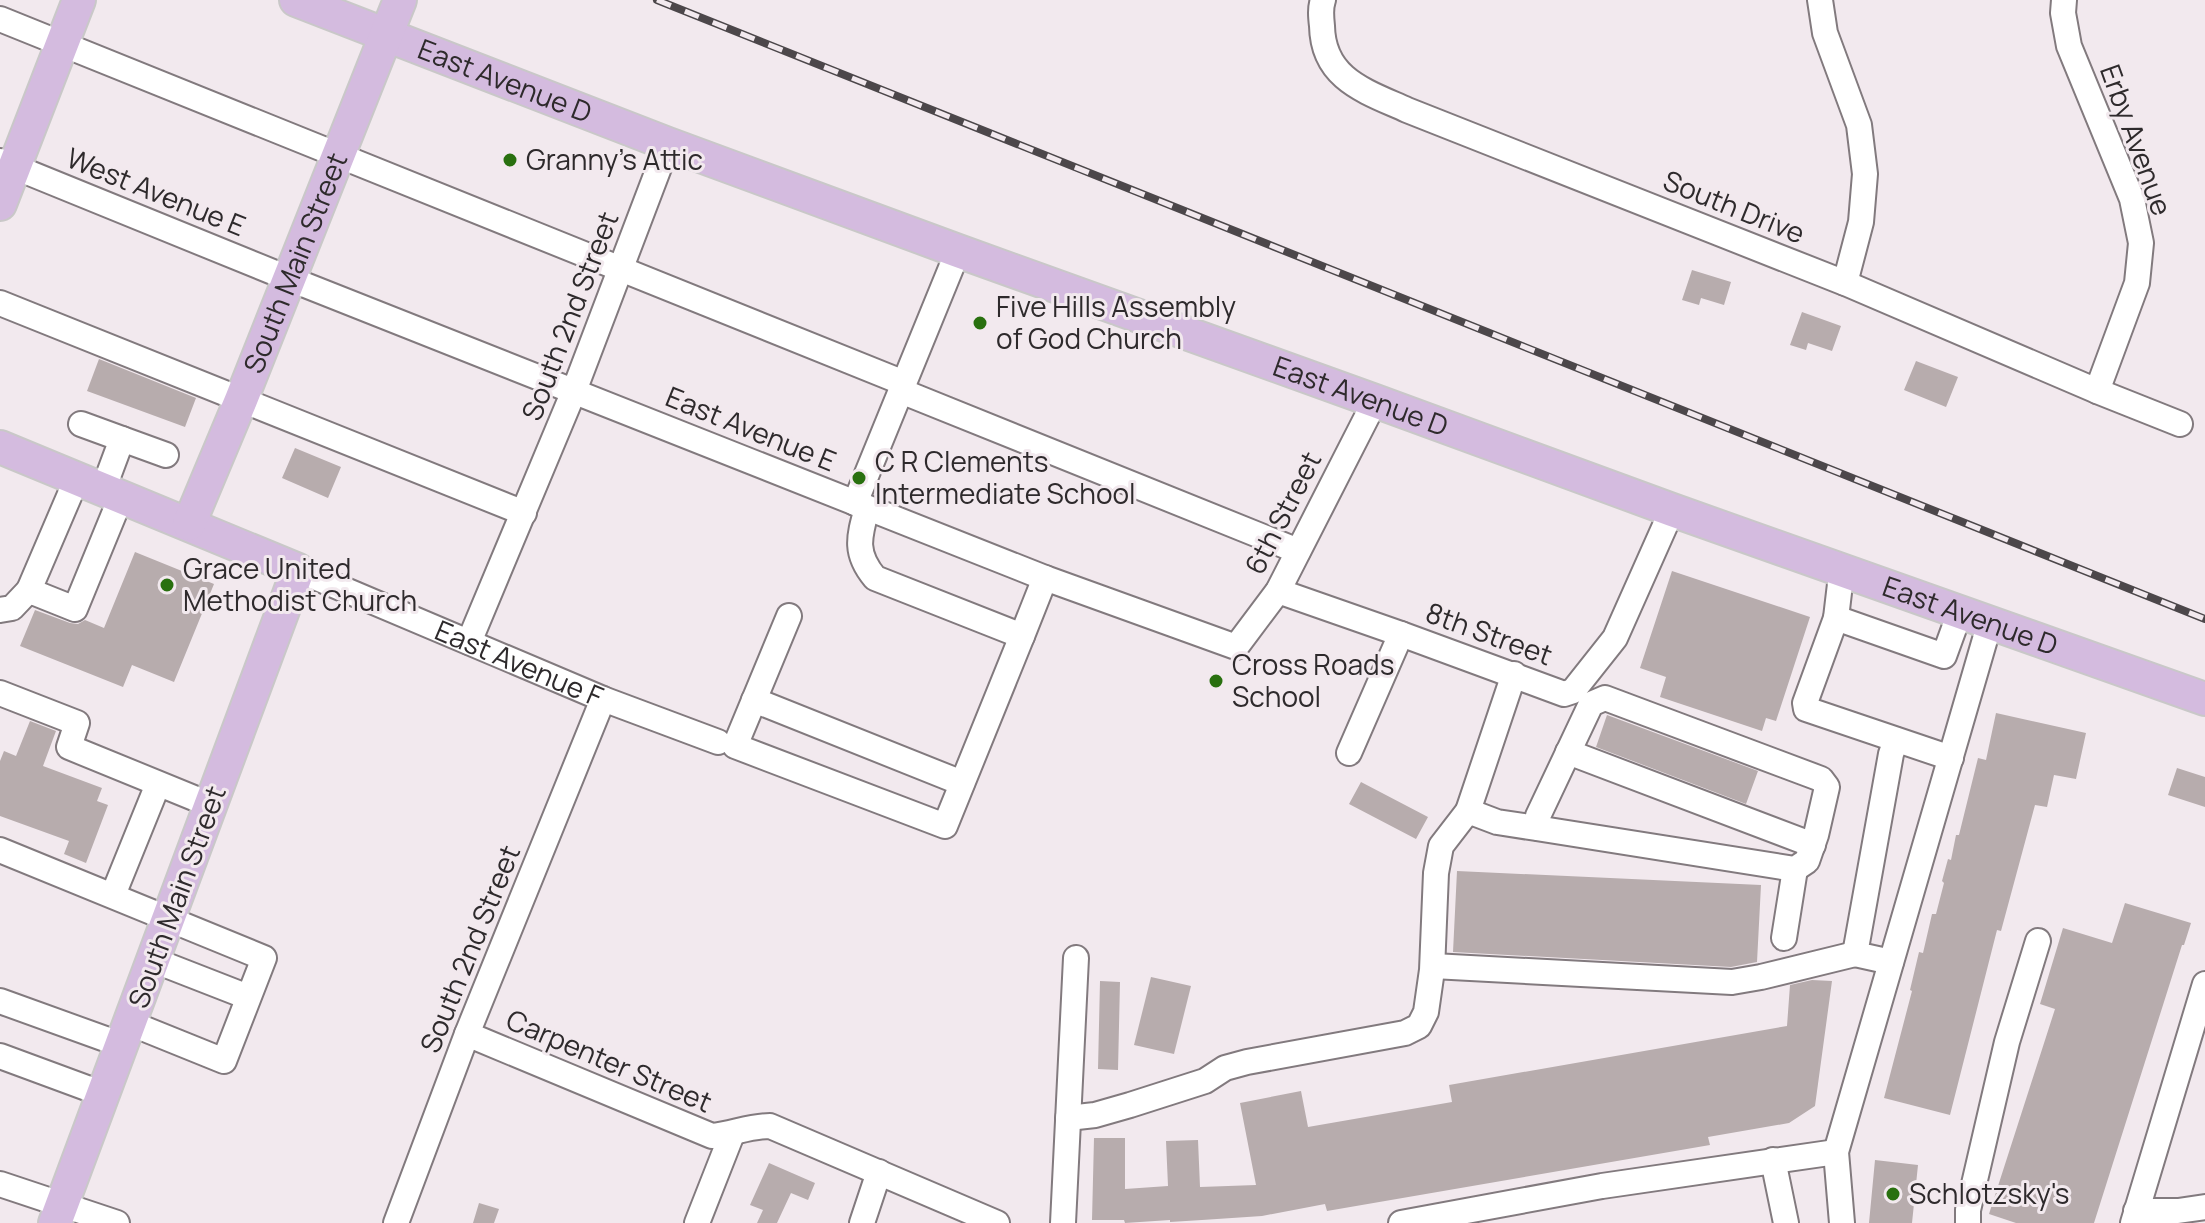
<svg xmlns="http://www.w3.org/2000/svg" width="2205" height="1223" font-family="Manrope,sans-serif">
<rect width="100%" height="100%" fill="#f2e9ee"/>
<path fill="#b7acad" d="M1692,270L1731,282L1724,305L1701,298L1699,305L1682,300Z
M1802,312L1841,326L1832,351L1808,343L1806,350L1790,345Z
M99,359L196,398L185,427L87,391Z
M1916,361L1958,377L1946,407L1904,390Z
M295,448L341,467L328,498L282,478Z
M135,552L214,584L174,682L132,665L123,687L20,646L35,610L70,623L78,624L85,620L104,628Z
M1672,571L1810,617L1776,721L1766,718L1762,731L1660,697L1666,677L1640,668Z
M1996,713L2086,733L2076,779L2054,775L2047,807L2035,805L2001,931L1997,930L1950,1115L1884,1098L1912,991L1910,990L1919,952L1923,953L1932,914H1936L1944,883L1942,881L1948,859L1951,860L1956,835H1959L1978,758L1986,760Z
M1607,715L1758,771L1746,804L1596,747Z
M30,721L56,731L43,766L102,788L97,801L108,805L86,863L64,854L69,841L0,816V761L4,751L16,756Z
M2177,768L2205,777V807L2168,795Z
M1361,782L1428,817L1416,839L1349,804Z
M1457,871L1761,885L1757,962L1731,967L1453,952Z
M2125,903L2191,923L2184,945H2182L2094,1223H2016L1989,1214L2055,1009L2040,1004L2063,928L2112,943Z
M1151,977L1191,986L1174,1054L1134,1045Z
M1812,980L1832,981L1815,1106L1789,1123L1708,1137L1710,1145L1327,1211L1325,1204L1262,1216L1202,1220L1170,1222V1220L1125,1223L1124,1220H1092L1094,1138H1125V1189L1168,1186L1166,1141L1198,1140L1200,1187L1256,1185L1240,1103L1301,1091L1308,1127L1452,1102L1449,1085L1787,1026L1790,985Z
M1100,981L1120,982L1118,1070L1098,1069Z
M1875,1160L1918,1165L1912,1223H1869Z
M769,1163L815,1183L808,1200L791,1193L777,1223H757L763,1210L750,1205Z
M479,1203L499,1209L494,1223H473Z"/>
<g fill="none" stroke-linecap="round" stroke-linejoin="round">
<g stroke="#827a7e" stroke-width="28">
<g id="minor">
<path d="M1323,0C1320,8 1321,17 1322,26C1323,79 1365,91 1407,110L1845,283L2097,391L2180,424"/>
<path d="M1820,0L1825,33L1859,125L1865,174L1861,222L1845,283"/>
<path d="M2064,0L2063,13L2069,46L2132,199L2141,243L2137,283L2097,391"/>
<path d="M0,19L904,383"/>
<path d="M0,161L290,279L1045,578L1236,647L1278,591L1375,401"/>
<path d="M0,303L524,513"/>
<path d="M901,391L1298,551"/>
<path d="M81,424L122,439"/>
<path d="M77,478L29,590L35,593L75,609L121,497"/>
<path d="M103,490L122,439L166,455"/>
<path d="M855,503L958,251"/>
<path d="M867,508C859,537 854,553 875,578L1022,636L1045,578"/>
<path id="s1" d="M298,570L603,699L718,742"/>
<path d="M1844,572L1840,584L1836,618L1805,703L1806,709L1951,758"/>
<path d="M1278,591L1401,634L1564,694L1573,691L1615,638L1672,510"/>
<path d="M0,610L12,608L29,590"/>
<path d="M789,616L735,746L945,826L1022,636"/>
<path d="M1836,618L1944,656L1960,612"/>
<path d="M469,642L574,391L668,144"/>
<path d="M0,693L77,723L69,747L211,805"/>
<path d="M754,700L962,783"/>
<path d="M1568,752L1813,845"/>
<path d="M1349,753L1401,634"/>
<path d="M1468,811L1497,822L1536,828L1795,869L1807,861L1816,835L1827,787L1821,779L1605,698L1591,704L1538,816L1536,828"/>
<path d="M0,850L264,958L224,1061L130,1023"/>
<path d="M113,895L158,784"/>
<path d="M1784,938L1795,869"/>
<path d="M153,960L248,997"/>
<path d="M1891,962L1855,954L1891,754L1896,740"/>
<path d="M1433,966L1732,982L1761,977L1855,954"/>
<path d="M0,1001L122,1045"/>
<path d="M467,1034L712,1136C732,1134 750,1126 770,1126L997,1223"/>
<path d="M0,1056L103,1094"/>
<path d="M1068,1118L1095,1115L1130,1105L1205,1081L1225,1068L1247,1062L1405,1033L1419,1026L1426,1012L1432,970L1436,873L1441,846L1468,811L1514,674"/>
<path d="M1773,1160L1786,1223"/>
<path d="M0,1184L117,1223"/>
<path d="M2136,1211H2178L2205,1207"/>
<path d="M396,1223L467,1034L603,699"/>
<path d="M697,1223L732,1134"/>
<path d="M862,1223L879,1172"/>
<path d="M1063,1223L1076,958"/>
<path d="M1401,1223L1602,1186L1836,1152"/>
<path d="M1842,1223L1836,1152L1990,622"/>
<path d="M1968,1223V1210L2007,1042L2038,941"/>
<path d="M2133,1223L2205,984"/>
</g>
</g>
<g stroke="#c9c8c8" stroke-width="36">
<g id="major">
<path id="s2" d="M296,0L668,144L958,251L1375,401L1672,510L2205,699"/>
<path d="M0,204L79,0"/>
<path d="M0,447L298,570L55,1223"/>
<path id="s3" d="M189,524L241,400L400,0"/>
</g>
</g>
<use href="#minor" stroke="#fff" stroke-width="24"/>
<use href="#major" stroke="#d4bbdf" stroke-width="32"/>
<g stroke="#4c474a" stroke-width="8">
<path id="rail" d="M657,0L2205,619"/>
</g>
<use href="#rail" stroke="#f2e9ee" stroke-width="5" stroke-dasharray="15" stroke-linecap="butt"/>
</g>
<g fill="#29700f" stroke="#f2e9ee" stroke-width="3">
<circle cx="510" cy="160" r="8"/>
<circle cx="980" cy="323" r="8"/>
<circle cx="859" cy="478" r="8"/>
<circle cx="167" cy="585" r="8"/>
<circle cx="1216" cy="681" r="8"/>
<circle cx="1893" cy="1194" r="8"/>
</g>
<g text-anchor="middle" stroke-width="6" stroke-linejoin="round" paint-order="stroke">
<g font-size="28" fill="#2e2a2c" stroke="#f2e9ee">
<text dy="10" stroke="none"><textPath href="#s2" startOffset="224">East Avenue D</textPath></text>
<text transform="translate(2136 140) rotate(70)" y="10">Erby Avenue</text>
<text transform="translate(156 192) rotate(22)" y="10">West Avenue E</text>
<text transform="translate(1734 207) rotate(22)" y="10">South Drive</text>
<text dy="10" stroke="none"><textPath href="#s3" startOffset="282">South Main Street</textPath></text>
<text transform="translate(570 316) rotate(-69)" y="10">South 2nd Street</text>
<text dy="10" stroke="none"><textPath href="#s2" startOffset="1136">East Avenue D</textPath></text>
<text transform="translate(751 429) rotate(22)" y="10">East Avenue E</text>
<text transform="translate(1283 513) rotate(-63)" y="10">6th Street</text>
<text dy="10" stroke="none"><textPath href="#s2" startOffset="1784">East Avenue D</textPath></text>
<text transform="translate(1489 634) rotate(20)" y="10">8th Street</text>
<text dy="10" stroke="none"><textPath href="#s1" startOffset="240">East Avenue F</textPath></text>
<text transform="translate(177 897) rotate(-70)" y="10">South Main Street</text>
<text transform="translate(470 949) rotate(-68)" y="10">South 2nd Street</text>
<text transform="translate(609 1061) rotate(23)" y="10">Carpenter Street</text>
</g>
<g font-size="28" fill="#2e2a2c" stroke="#f2e9ee" text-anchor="start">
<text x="526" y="170">Granny’s Attic</text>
<text x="996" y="317">Five Hills Assembly<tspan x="996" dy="32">of God Church</tspan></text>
<text x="875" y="472">C R Clements<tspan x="875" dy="32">Intermediate School</tspan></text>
<text x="183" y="579">Grace United<tspan x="183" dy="32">Methodist Church</tspan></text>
<text x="1232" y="675">Cross Roads<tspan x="1232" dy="32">School</tspan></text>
<text x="1909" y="1204">Schlotzsky's</text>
</g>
</g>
</svg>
